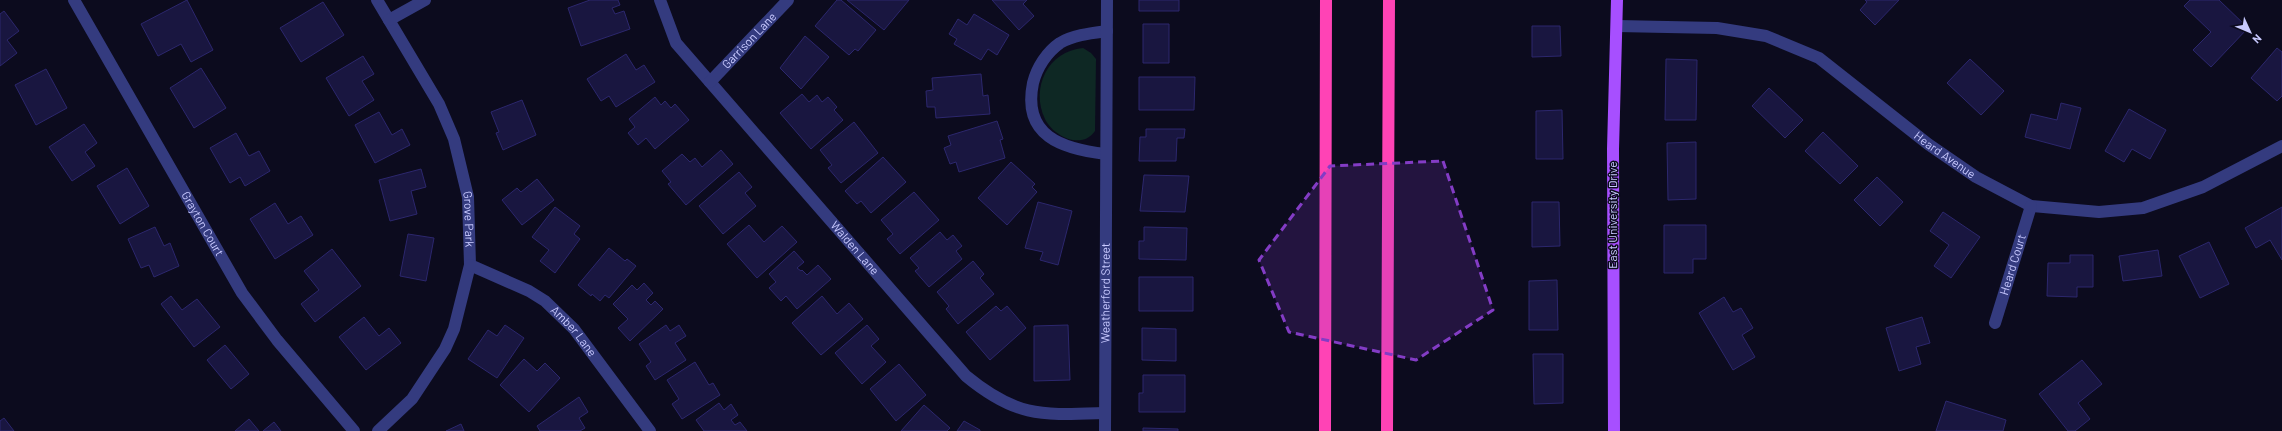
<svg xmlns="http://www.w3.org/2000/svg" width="2282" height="431" font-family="Barlow,sans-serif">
<rect width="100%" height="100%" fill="#0c0b1e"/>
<path fill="#0e2824" d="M1083,48L1091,53L1096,59L1095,131C1082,150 1054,137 1045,119C1030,88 1048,51 1083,48Z"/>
<path fill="#191640" stroke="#2c276d" d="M187,0L213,50L191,62L181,44L158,56L141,24Z
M590,0H618L620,5L612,8L615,14L624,11L630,29L581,46L568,8Z
M837,0H841L876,30L858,51L855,49L849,55L815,26Z
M847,0H909L884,30Z
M992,0H1027L1023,4L1034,16L1019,30Z
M1139,0H1179V11H1139Z
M1865,0H1899L1875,25L1860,10L1867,2Z
M2190,0H2219L2248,28L2211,67L2193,50L2211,32L2184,6Z
M323,2L344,35L301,62L280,28Z
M4,11L19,31L7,40L17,53L0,66V14Z
M974,14L1009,35L997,55L988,49L981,60L954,44L957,39L949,34L958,19L967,25Z
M1143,24H1169V63H1143Z
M1532,26H1560L1561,56L1532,57Z
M805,36L829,57L801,89L780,68Z
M2277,48L2282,52V96L2277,101L2251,78Z
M626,54L636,70L644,65L655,82L616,107L609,96L601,101L587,79Z
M363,56L374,74L362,81L374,100L349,116L326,78Z
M1666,59L1697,60L1696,120H1665Z
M1970,59L2004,91L1981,115L1947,83Z
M201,68L226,108L194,128L170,88Z
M46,69L67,108L36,125L15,85Z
M981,74L983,96L988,95L990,114L936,118L935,107H927L926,91L933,90L932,78Z
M1139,77H1195L1194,110H1139Z
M1769,88L1803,120L1785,138L1752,106Z
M802,94L809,102L817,95L822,102L828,97L837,107L834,110L843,120L811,149L780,113Z
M655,97L661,105L665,101L671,108L675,104L689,120L655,149L646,138L638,145L628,133L635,127L629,119Z
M522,100L536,135L503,150L496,133L499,132L491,112Z
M2061,103L2081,108L2070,149L2025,137L2031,114L2057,120Z
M2129,109L2166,130L2150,159L2132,149L2124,162L2105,151Z
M1562,110L1563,159H1536V111Z
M379,112L392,135L402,129L410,145L375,163L355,125Z
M997,121L1003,139L1000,140L1005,158L959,172L956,162L950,164L944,148L951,145L948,136Z
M854,122L878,153L841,183L828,168L832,165L820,150Z
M84,124L97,143L85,152L95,166L72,181L49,147Z
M1146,129H1185L1184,138H1177L1176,161H1139L1140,137H1146Z
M1823,132L1858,166L1840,184L1805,151Z
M236,133L249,156L259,151L270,171L245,186L240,177L230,183L210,148Z
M1696,142V199L1668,200L1667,143Z
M721,150L733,164L686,205L668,184L671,182L662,171L682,154L690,162L695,158L702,167Z
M883,157L906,182L871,213L861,201L857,204L845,191Z
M1011,162L1035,184L1032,187L1037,192L1007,225L978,198Z
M127,168L149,206L120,224L97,186Z
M421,169L426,187L411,191L417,214L390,221L379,180Z
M739,172L752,187L745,193L756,206L723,234L699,206Z
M1144,175L1189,176L1185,212L1140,211Z
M1877,177L1903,202L1880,226L1854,200Z
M537,179L554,200L522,225L502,200L517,188L521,192Z
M914,192L939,220L900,254L887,239L893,234L881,220Z
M1038,202L1072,211L1058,265L1040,260L1043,252L1025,248Z
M1532,202H1559L1560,246L1532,247Z
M275,203L288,224L301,216L313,235L275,259L250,219Z
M555,207L580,226L574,234L580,239L555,273L540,261L549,250L532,237Z
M2282,207V260L2270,240L2256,248L2245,228Z
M1943,212L1980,237L1951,278L1934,266L1949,245L1930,231Z
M749,225L764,242L782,226L797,242L757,278L727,244Z
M1664,225H1706V259H1693V273H1664Z
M155,227L164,246L170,243L179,266L154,277L149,265L141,268L128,239Z
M1144,227L1187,228L1186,260L1139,259V241H1144Z
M940,232L947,240L953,235L962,246L956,251L962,259L929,287L915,271L919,268L910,258Z
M408,234L434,238L426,281L400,276Z
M2209,242L2229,284L2200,298L2179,256Z
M609,248L625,261L627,259L636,266L609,298L605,295L600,301L592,294L591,296L578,285Z
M332,249L361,286L315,322L301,304L319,290L304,271Z
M2158,250L2162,276L2123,281L2119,256Z
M794,251L804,262L797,268L801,271L802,270L807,275L818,265L831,279L797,309L786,296L781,301L769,288L776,282L769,274Z
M2070,255H2093V287H2077V297L2047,296L2048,263H2070Z
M973,261L984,274L980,278L994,294L958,324L946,309L949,306L937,292Z
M1139,277H1193V311H1139Z
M1557,280L1558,330H1529V281Z
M644,283L653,293L646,300L651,305L655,301L663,309L630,341L618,328L628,319L613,304L632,285L637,290Z
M171,296L182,310L197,299L220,327L194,347L161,304Z
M822,296L837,314L849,303L863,319L821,355L792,323Z
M1724,297L1733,312L1741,308L1753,328L1742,335L1755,357L1733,370L1699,313Z
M996,306L1001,311L1007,306L1026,328L990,360L966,332Z
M364,317L379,336L389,328L401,343L366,370L339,337Z
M1922,317L1930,343L1916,347L1921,364L1899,371L1886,328Z
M505,325L524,338L497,378L468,359L488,330L497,336Z
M666,325L670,331L679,325L686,336L675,343L686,360L655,380L646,366L651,362L639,344Z
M867,325L879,339L871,346L886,362L862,384L835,353Z
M1068,325L1070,380L1034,381V326Z
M1142,328L1176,329V361L1142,360Z
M225,345L249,374L231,389L207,360Z
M1533,354H1563V403L1534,404Z
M524,359L537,371L545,363L560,378L529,412L500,385Z
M2082,360L2102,384L2078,403L2090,419L2075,431H2068L2039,394Z
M695,362L709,385L713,383L720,395L682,419L672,404L679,399L667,380Z
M899,364L926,395L896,421L870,389Z
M1143,375H1185V412H1139V393H1143Z
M579,397L588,412L579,418L585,428L580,431H540L537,426Z
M1946,401L2006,420L2003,431H1936Z
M719,403L724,410L731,404L738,415L731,420L735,425L740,422L747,431H704L696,420Z
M924,405L950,428L947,431H901Z
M4,418L14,431H0V421Z
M249,419L259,431H235Z
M964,421L980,430V431H957Z
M274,422L281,431H263Z
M461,424L464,431H446Z
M1143,428L1178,429V431H1143Z"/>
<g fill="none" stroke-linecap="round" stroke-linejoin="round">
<g stroke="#343b7f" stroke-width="12">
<path id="s1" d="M74,0L242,293L277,340L354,431"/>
<path id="s2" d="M377,0L439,104L454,139L468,197L470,265L454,329L445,349L412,399L378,431"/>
<path id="s3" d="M660,0L676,43L966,376C1017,418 1042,415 1105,413"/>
<path d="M389,20L425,0"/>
<path id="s4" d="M1617,26L1717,28L1766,36L1819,58L1928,144L1976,177L2031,206L2099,212L2143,208L2203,187L2282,146"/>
<path id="s5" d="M710,82L788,0"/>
<path d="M1106,154C1062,149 1022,136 1033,83C1037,67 1047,52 1060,43C1073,35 1092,33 1107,31"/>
<path id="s6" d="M470,265L529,291L545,301L574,329L650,431"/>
<path id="s7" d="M1995,323L2031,206"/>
<path id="s8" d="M1105,431L1107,0"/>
</g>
<path stroke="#a74fff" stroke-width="12" d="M1614,431L1613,149L1617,0"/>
<path stroke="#ff43b5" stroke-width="12" d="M1325,431L1326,0
M1387,431L1389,0"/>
</g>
<path fill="#833cc5" fill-opacity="0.2" stroke="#833cc5" stroke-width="3" stroke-dasharray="8 5" stroke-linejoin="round" d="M1443,161L1493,310L1416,360L1289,332L1259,260L1330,166Z"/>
<g text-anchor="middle" stroke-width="3" stroke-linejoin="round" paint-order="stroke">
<g font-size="12" fill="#c8c9ff" stroke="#0c0b1e">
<text dy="4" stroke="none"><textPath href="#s5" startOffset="57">Garrison Lane</textPath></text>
<text dy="4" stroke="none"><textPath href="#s4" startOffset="366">Heard Avenue</textPath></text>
<text transform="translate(1613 215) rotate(-90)" y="4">East University Drive</text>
<text dy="4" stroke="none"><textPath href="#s2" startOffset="241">Grove Park</textPath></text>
<text dy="4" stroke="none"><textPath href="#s1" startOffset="258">Grayton Court</textPath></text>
<text dy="4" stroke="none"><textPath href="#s3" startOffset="318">Walden Lane</textPath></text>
<text dy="4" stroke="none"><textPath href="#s7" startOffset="61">Heard Court</textPath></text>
<text dy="4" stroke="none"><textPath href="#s8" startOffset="138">Weatherford Street</textPath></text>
<text dy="4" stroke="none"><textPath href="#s6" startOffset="125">Amber Lane</textPath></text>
</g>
</g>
<g transform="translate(2250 32) rotate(134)" stroke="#0c0b1e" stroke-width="3" paint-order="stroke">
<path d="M0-3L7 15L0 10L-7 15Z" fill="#c8c9ff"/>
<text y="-6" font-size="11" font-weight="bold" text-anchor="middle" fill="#c8c9ff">N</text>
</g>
</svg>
